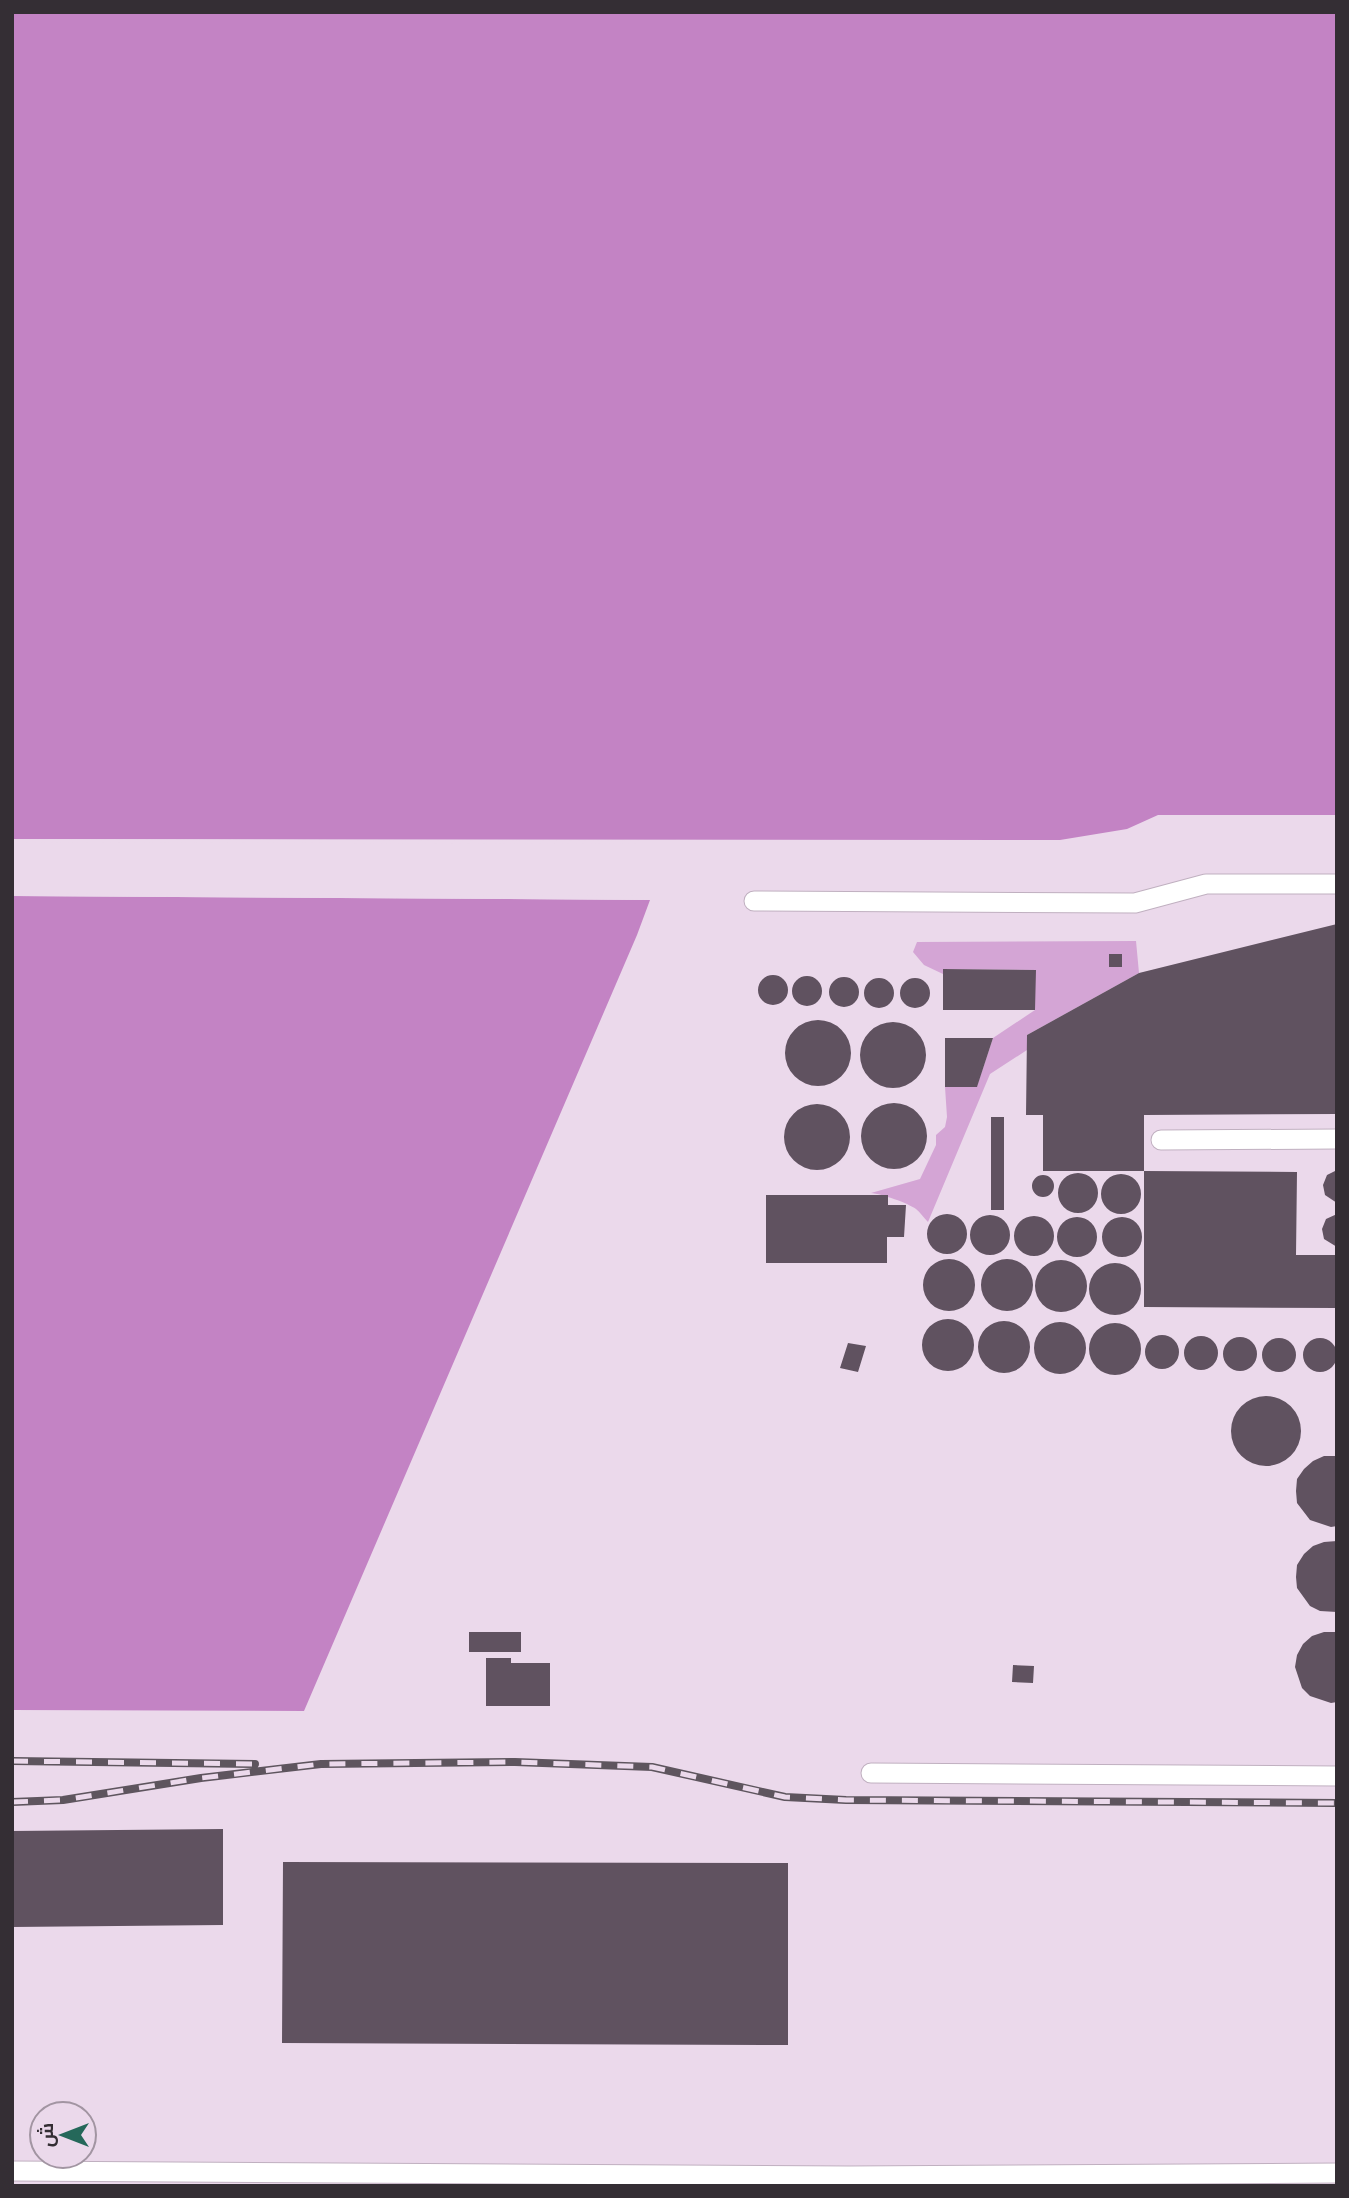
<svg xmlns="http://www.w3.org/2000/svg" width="1349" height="2198" font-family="'Exo 2',Cairo,sans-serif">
<rect width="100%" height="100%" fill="#ebd9eb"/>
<path fill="#d4a5d5" d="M1136,941L1139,973L1027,1035V1050L990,1074L928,1222C924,1218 920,1212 916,1209C908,1203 882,1194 871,1193L920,1179L936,1145V1135L945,1127L947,1117L945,1087L977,1086L993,1038L1035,1010V970L944,969L943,974L924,965L913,952L917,942Z"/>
<path fill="#c383c4" d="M12,12H1337V815H1158L1127,829L1060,840L12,839Z
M12,896L650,900L637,935L304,1711L12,1710Z"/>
<path fill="#ebd9eb" d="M12,839L651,841V844L12,842Z
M12,893L650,896V900L12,896Z"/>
<path fill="#605260" d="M1337,924V1114L1144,1115V1171H1043V1115H1026L1027,1035L1139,973Z
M1109,954H1122V967H1109Z
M943,969L1036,970L1035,1010H943Z
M758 990a15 15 0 1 1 30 0a15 15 0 1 1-30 0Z
M792 991a15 15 0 1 1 30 0a15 15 0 1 1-30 0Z
M829 992a15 15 0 1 1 30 0a15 15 0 1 1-30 0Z
M900 993a15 15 0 1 1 30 0a15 15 0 1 1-30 0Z
M864 993a15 15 0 1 1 30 0a15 15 0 1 1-30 0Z
M785 1053a33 33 0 1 1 66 0a33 33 0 1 1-66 0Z
M860 1055a33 33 0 1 1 66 0a33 33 0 1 1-66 0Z
M945,1038H993L977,1087H945Z
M861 1136a33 33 0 1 1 66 0a33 33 0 1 1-66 0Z
M784 1137a33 33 0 1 1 66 0a33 33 0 1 1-66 0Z
M991,1117H1004V1210H991Z
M1337,1170V1203L1325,1195L1323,1185L1327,1175Z
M1144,1171L1297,1172L1296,1255H1337V1308L1144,1307Z
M1058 1193a20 20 0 1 1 40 0a20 20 0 1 1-40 0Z
M1101 1194a20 20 0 1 1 40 0a20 20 0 1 1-40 0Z
M1032 1186a11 11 0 1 1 22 0a11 11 0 1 1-22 0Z
M766,1195H888V1205H906L904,1237H887V1263H766Z
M927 1234a20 20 0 1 1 40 0a20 20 0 1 1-40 0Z
M1337,1214V1247L1324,1239L1322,1229L1326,1219Z
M970 1235a20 20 0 1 1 40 0a20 20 0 1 1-40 0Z
M1014 1236a20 20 0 1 1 40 0a20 20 0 1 1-40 0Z
M1102 1237a20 20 0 1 1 40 0a20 20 0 1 1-40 0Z
M1057 1237a20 20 0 1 1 40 0a20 20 0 1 1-40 0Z
M981 1285a26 26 0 1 1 52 0a26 26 0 1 1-52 0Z
M923 1285a26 26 0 1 1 52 0a26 26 0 1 1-52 0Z
M1035 1286a26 26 0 1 1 52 0a26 26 0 1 1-52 0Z
M1089 1289a26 26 0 1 1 52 0a26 26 0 1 1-52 0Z
M922 1345a26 26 0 1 1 52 0a26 26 0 1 1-52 0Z
M978 1347a26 26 0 1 1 52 0a26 26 0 1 1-52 0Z
M1034 1348a26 26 0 1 1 52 0a26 26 0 1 1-52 0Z
M1089 1349a26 26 0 1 1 52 0a26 26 0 1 1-52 0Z
M1145 1352a17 17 0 1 1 34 0a17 17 0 1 1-34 0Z
M1184 1353a17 17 0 1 1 34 0a17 17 0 1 1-34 0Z
M1223 1354a17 17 0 1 1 34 0a17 17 0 1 1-34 0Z
M1303 1355a17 17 0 1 1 34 0a17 17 0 1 1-34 0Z
M1262 1355a17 17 0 1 1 34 0a17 17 0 1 1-34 0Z
M848,1343L866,1346L858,1372L840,1368Z
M1231 1431a35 35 0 1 1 70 0a35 35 0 1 1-70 0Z
M1324,1456H1337V1526L1331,1527L1310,1520L1297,1503L1296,1491L1297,1479L1304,1469L1313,1461Z
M1337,1541V1612L1320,1611L1310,1606L1297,1588L1296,1577L1297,1565L1304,1554L1313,1546L1324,1542Z
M469,1632H521V1652H469Z
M1324,1632H1337V1702L1331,1703L1310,1696L1302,1688L1295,1667L1297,1655L1303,1644L1312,1636Z
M486,1658H511V1663H550V1706H486Z
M1013,1665L1034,1666L1033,1683L1012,1682Z
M223,1829V1925L12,1927V1831Z
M283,1862L788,1863V2045L282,2043Z"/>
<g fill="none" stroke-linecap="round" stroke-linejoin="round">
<g stroke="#c0b0c0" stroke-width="21">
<path id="service" d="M754,901L1135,903L1206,884H1337
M1161,1140L1337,1139
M871,1773L1337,1776
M12,2171L849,2176L1337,2173"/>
</g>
<use href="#service" stroke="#fff" stroke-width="19"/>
<g stroke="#5e555e" stroke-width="8">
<path id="rail" d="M12,1761L255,1764
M12,1802L63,1800L201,1778L321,1764L515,1762L652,1767L785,1797L846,1800L1337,1803"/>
</g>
<use href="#rail" stroke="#ebd9eb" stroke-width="5" stroke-dasharray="16" stroke-linecap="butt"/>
</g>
<rect width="1349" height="2198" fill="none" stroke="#342e34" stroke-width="28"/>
<g transform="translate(63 2135) rotate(270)"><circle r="33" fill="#ebd9eb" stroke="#a295a2" stroke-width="2"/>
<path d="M0-5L12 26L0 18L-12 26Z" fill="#25685a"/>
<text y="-10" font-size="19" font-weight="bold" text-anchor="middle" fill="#342e34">ش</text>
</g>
</svg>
